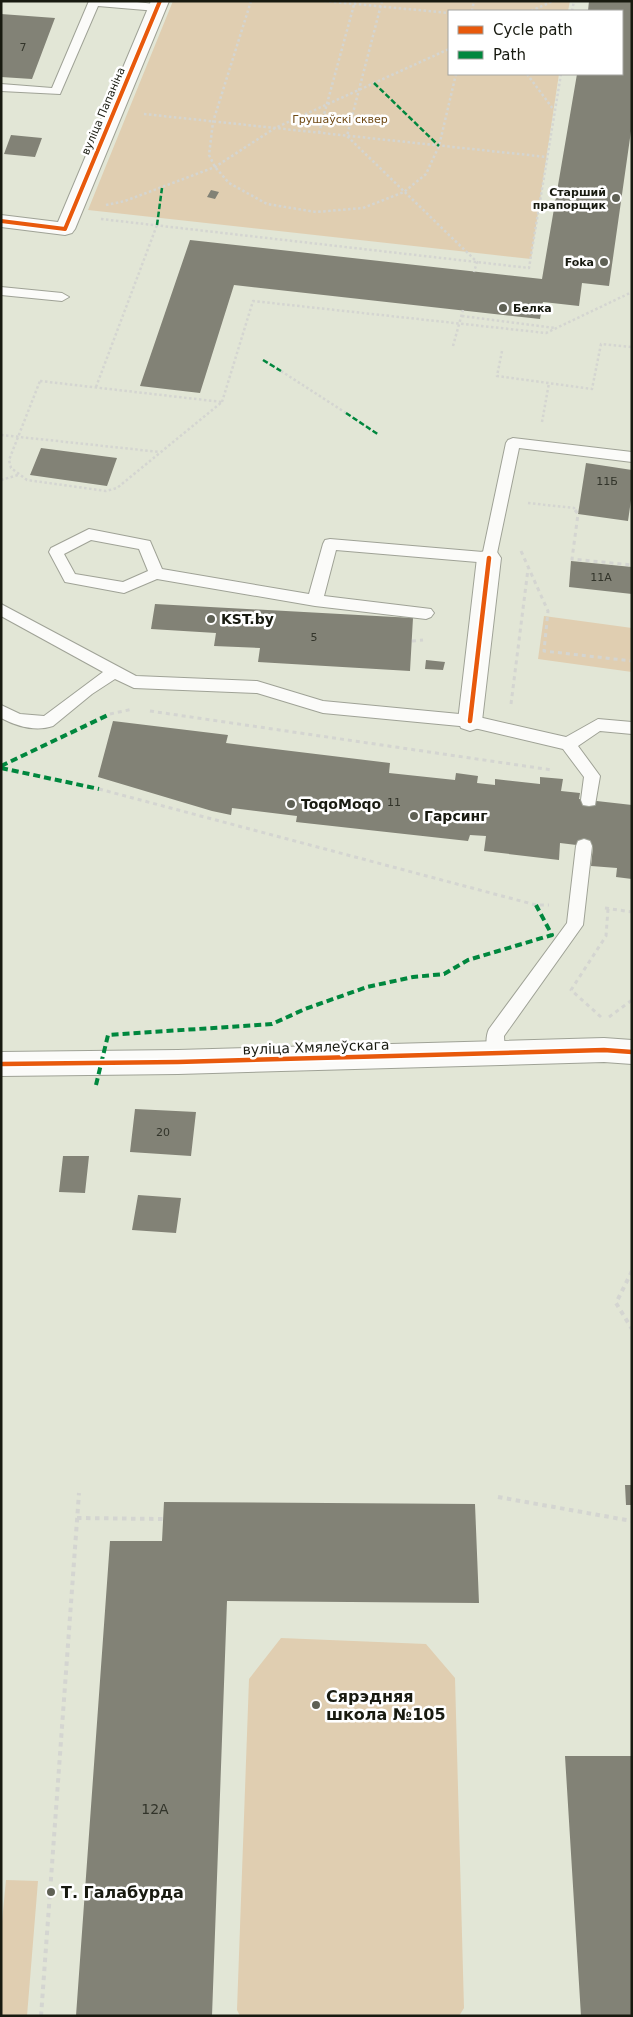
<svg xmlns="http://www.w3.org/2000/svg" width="633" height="2017" font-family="'DejaVu Sans',sans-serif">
<rect width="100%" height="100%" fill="#e2e6d6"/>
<path fill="#e0ceb1" d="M173,1H570L568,11H449V74H559L531,259L88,210Z
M544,616L632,628V672L538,659Z
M281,1638L426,1644L455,1678L464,2008L459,2016H240L237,2010L249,1679Z
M6,1880L38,1881L27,2016H1V1932Z"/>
<path fill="#828276" d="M589,1H632V124L609,286L582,283L579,306L543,302L540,319L234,285L200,393L140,386L190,240L542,279L577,74H622V11H588Z
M1,14L55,18L32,79L1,77Z
M11,135L42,138L35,157L4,154Z
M211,190L219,192L215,199L207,197Z
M41,448L117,458L107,486L30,475Z
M586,463L632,470V493L628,521L578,514Z
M571,561L632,567V594L569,587Z
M155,604L413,618L410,671L258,662L260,648L214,646L216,633L151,629Z
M426,660L445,662L443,670L425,669Z
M113,721L228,735L226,743L390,763L389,773L455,780L456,773L478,776L477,783L495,785V779L540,784V777L563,779L561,791L580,793L579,799L632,805V879L616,877L617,868L591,866L593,847L560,843L559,860L484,851L486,836L470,835L468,841L296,822L297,816L232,808L231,815L212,811L98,777Z
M135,1109L196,1112L191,1156L130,1152Z
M63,1156H89L85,1193L59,1192Z
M138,1195L181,1198L176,1233L132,1230Z
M625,1485H632V1505H626Z
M164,1502L475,1504L479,1603L227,1601L212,2016H76L110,1541H162Z
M565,1756H632V2016H581Z"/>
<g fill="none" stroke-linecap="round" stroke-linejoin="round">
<g stroke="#9fa296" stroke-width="2">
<path id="lane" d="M89,1C103,1 154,0 163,8L157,11L98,6L60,94L1,91V84L52,88Z
M1,287L62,293L69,297L62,301L1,295Z
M513,438L632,452V462L519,448L496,558L494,562L489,563L336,550L324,596L431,609L434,613L431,617L426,619L315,606L157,579L124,593L65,582L49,552L51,548L89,529L150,541L162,569L309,594L323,544L325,540L330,539L483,552L506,443L508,440ZM91,540L139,549L148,571L123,582L75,574L64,554Z
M1,604L136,676L257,681L323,701L470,715L566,737L598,719L632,722V734L600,731L578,746L600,776L595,805L589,806L583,805L581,800L584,777L563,749L470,727L323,713L257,693L134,688L115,679L92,694L53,726C36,732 16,726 1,718V705L20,714L44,716L103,672L1,616Z
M584,839L590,841L592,846L583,925L504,1036L505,1054L502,1060L496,1062L490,1060C486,1051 485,1037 489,1029L567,923L576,846L578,841Z"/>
</g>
<g stroke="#9fa296" stroke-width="2">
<path id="street" d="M151,1H169L75,229L72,233L65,235L1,227V215L58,222Z
M489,550L497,552L501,558L482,721L479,728L470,731L461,728L458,721L477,558L481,552Z
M604,1038L632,1040V1064L604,1062L178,1074L1,1076V1052L178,1050Z"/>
</g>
<path stroke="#d4d5d1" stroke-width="2.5" stroke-dasharray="2.5 2.5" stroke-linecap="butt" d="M251,1L213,122L209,155L215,167L229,183L267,204L316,212L363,208L404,192L426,174L439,146L456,74
M324,1L449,13
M382,1L347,136L477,262L474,272
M472,11L474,1
M531,11L553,1
M572,11L574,1
M527,74L553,109
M144,114L547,157
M319,133L355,1
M106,205L125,201L215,167L275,128L449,49
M101,219L529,268L561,74
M462,316L555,328
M453,346L463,310
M502,351L497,376L592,389L601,344L632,347
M281,371L346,413
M40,381L222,402L117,488L106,491L27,480L11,468L9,460Z
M96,387L157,225
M222,402L253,301L546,333L632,292
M542,422L549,383
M1,435L160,452
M1,480L18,475
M528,503L574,508L576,511"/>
<path stroke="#d4d5d1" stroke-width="3" stroke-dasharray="4 4" stroke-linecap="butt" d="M575,510L578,514L572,559L632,565
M521,551L548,611L544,651L632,661
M412,641L423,640
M511,704L528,569
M150,711L552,770
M110,714L133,709
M99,789L536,905H549
M605,908L632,912
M601,1017L571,990L606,936L608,909
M609,1017L632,1000"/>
<path stroke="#d4d5d1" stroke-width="4" stroke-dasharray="4.5 4.5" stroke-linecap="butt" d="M632,1271L616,1303L632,1329
M498,1497L632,1521
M77,1518L163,1519
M41,2016L79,1493"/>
<use href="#lane" fill="#fbfbf9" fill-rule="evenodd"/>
<use href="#street" fill="#fbfbf9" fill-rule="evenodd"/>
<path stroke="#00873e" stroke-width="2.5" stroke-dasharray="5.5 2.5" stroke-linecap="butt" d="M374,83L439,146
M157,225L162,188
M263,360L281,371
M346,413L379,435"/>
<path stroke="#00873e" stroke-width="4" stroke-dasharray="7 4" stroke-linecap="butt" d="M1,766L110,714
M1,768L99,789
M96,1085L108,1035L272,1024L305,1009L367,987L413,977L444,974L468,960L552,935L536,905"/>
<g stroke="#fff" stroke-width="6">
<path id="cycleway-far1" d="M1,221L65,229L160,1"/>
</g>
<g stroke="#fff" stroke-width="8">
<path id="cycleway" d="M470,721L489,558
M1,1064L178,1062L604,1050L632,1052"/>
</g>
<use href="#cycleway-far1" stroke="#e8590c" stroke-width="4"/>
<use href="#cycleway" stroke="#e8590c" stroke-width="4.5"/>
</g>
<g fill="#5f6155" stroke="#fff" stroke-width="2">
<circle cx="616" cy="198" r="5"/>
<circle cx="604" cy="262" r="5"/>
<circle cx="503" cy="308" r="5"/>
<circle cx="211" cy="619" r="5"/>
<circle cx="291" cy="804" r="5"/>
<circle cx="414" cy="816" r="5"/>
<circle cx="316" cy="1705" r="5"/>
<circle cx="51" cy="1892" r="5"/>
</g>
<g text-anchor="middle" stroke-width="5" stroke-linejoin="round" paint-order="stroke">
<g font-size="11" fill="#32342a">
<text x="23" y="51">7</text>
<text x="607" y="485">11Б</text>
<text x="601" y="581">11А</text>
<text x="314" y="641">5</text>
<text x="394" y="806">11</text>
<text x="163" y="1136">20</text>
</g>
<g font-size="11" fill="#181a10" stroke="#fff">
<text transform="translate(103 111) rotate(-67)" y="4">вуліца Папаніна</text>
</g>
<g font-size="11" fill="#704a15" stroke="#fff">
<text x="340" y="123">Грушаўскі сквер</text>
</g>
<g font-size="11" font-weight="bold" fill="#181a10" stroke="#fff" text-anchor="end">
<text x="606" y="196">Старший<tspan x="606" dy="13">прапорщик</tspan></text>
<text x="594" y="266">Foka</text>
<text x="513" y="312" text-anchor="start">Белка</text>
</g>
<g font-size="14" font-weight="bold" fill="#181a10" stroke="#fff" text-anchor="start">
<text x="221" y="624">KST.by</text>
<text x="301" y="809">ToqoMoqo</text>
<text x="424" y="821">Гарсинг</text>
</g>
<g font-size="14" fill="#181a10" stroke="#fff">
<text transform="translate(316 1047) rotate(-2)" y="5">вуліца Хмялеўскага</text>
</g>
<g font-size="14" fill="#32342a">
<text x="155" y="1814">12А</text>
</g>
<g font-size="16" font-weight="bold" fill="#181a10" stroke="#fff" text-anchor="start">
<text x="326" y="1702">Сярэдняя<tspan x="326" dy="18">школа №105</tspan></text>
<text x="61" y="1898">Т. Галабурда</text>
</g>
</g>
<rect width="633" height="2017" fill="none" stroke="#181a10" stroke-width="5"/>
<rect x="448" y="10" width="175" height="65" fill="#ffffff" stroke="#a3a39f"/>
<rect x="458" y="26" width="25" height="8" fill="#e8590c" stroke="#a3a39f"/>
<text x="493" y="35" font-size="15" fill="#181a10">Cycle path</text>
<rect x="458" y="51" width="25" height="8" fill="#00873e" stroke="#a3a39f"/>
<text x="493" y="60" font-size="15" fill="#181a10">Path</text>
</svg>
